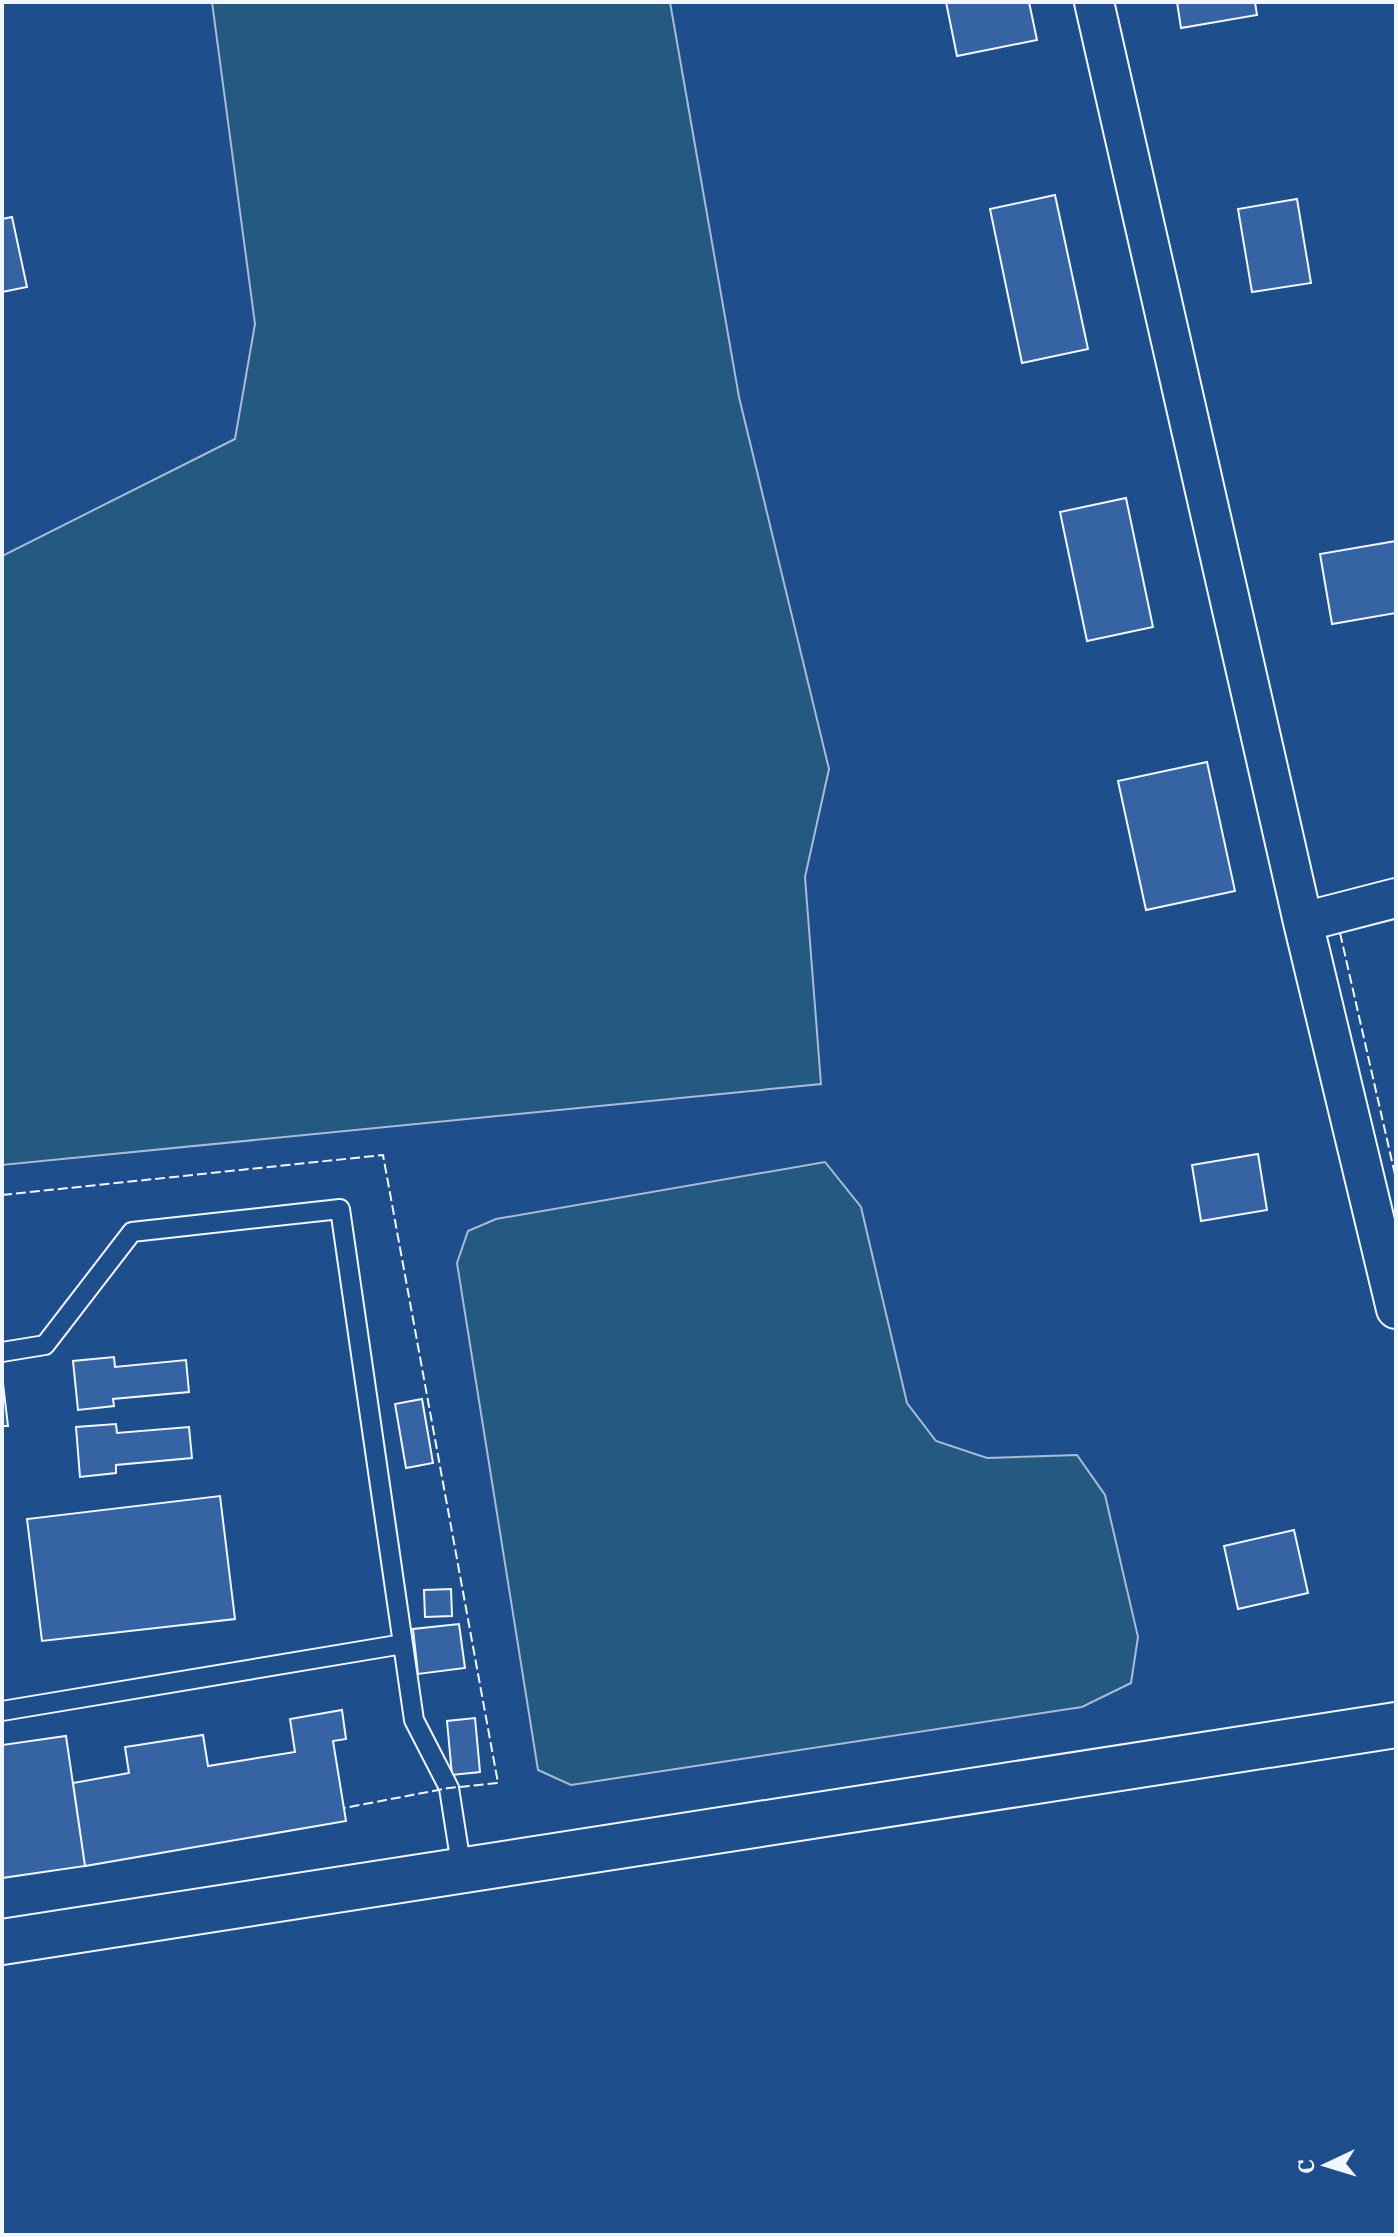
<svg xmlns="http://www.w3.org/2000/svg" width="1398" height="2237" font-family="'IBM Plex Serif',serif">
<rect width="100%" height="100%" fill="#1f4e8c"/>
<path fill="#245a82" stroke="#a8bbd7" stroke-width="2" d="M212,2H670L739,397L829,769L805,877L821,1084L2,1165V556L235,439L255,324Z
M825,1162L861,1207L907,1403L936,1441L987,1458L1077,1455L1105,1495L1138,1637L1131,1683L1082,1707L571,1785L538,1770L457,1263L468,1231L496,1219Z"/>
<path fill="#3563a3" stroke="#f2f6ff" stroke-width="2" d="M946,2H1029L1037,40L957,56Z
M1177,2H1255L1257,15L1181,28Z
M1055,195L1088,349L1022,363L990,209Z
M1297,199L1311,283L1252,292L1238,209Z
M12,217L27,287L2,292V219Z
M1126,498L1153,627L1087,641L1060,512Z
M1396,541V613L1332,624L1320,554Z
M1207,762L1235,891L1146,910L1118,781Z
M1258,1154L1267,1210L1201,1221L1192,1165Z
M114,1357L115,1367L186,1360L189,1392L113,1399L114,1406L78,1410L73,1361Z
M2,1375L8,1426H2Z
M422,1399L433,1463L406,1468L395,1404Z
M116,1424L117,1433L189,1427L192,1458L116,1465V1473L80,1477L76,1427Z
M220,1496L235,1619L42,1641L27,1519Z
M1294,1530L1308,1593L1238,1609L1224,1546Z
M451,1589L452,1616L425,1617L424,1590Z
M459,1624L465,1668L418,1674L413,1629Z
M342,1710L346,1739L333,1741L346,1821L85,1866L73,1783L129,1773L125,1747L203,1735L208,1766L295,1752L290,1719Z
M475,1718L480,1772L452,1775L447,1721Z
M66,1736L85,1866L2,1878V1745Z"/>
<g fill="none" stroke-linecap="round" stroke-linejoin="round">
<g stroke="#f2f6ff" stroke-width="22">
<path id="lane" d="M2,1352L45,1345L132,1232L340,1209L414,1720L449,1788L462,1871
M2,1711L403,1644"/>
</g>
<g stroke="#f2f6ff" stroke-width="42">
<path id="street" d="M1094,2L1303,922L1396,1309
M1303,922L1396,898"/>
</g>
<g stroke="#f2f6ff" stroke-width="48">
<path id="secondary" d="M2,1942L1396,1725"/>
</g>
<use href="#lane" stroke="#1f4e8c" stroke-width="18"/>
<use href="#street" stroke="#1f4e8c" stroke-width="38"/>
<use href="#secondary" stroke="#1f4e8c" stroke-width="44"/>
<path stroke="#f2f6ff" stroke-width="2" stroke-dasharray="10 4" stroke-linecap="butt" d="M1340,933L1396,1179
M2,1195L383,1155L498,1783L449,1788L344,1808"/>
</g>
<rect width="1398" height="2237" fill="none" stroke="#f2f6ff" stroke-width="8"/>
<g transform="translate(1326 2165) rotate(266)" stroke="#1f4e8c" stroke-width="6" paint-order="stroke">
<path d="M0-6L14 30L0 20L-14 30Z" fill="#f2f6ff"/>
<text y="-12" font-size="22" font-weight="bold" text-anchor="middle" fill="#f2f6ff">С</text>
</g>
</svg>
